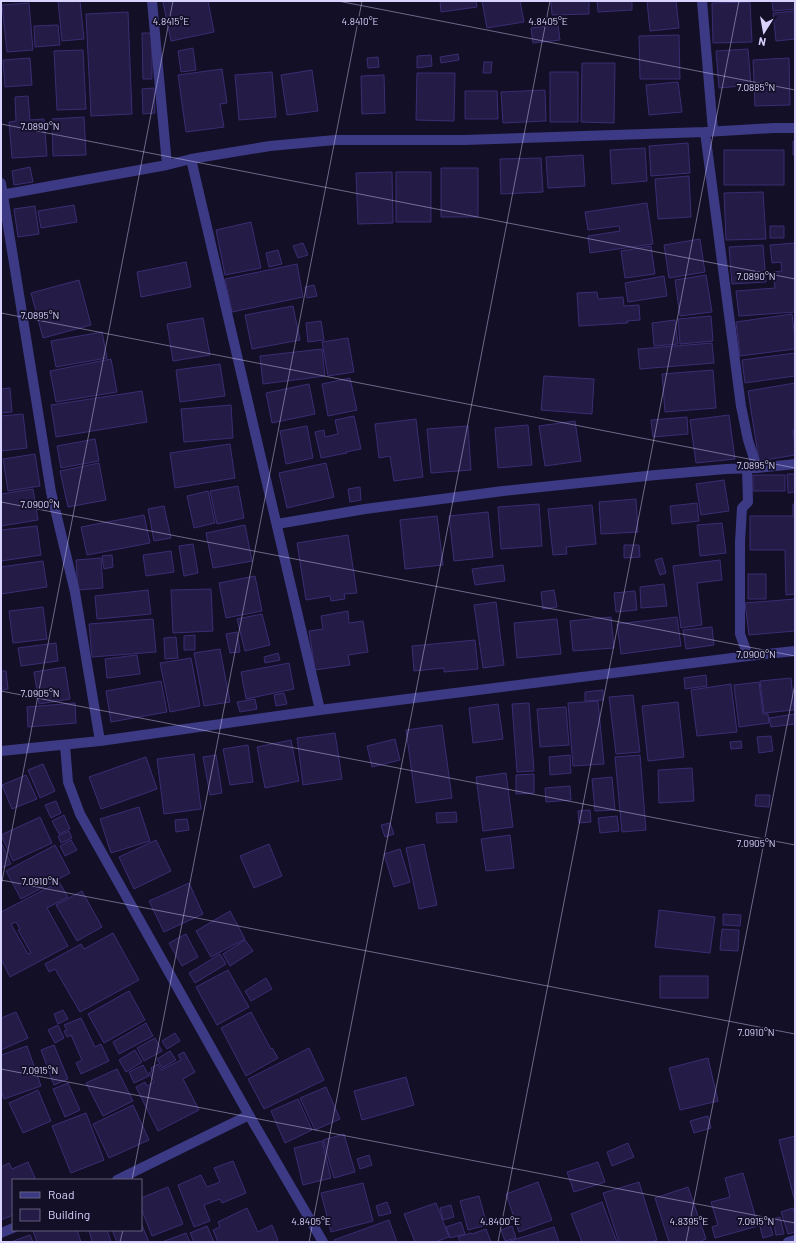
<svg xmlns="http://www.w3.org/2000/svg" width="796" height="1243" font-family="Barlow,sans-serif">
<rect width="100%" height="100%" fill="#130f26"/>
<path fill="#241b47" stroke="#3b2d73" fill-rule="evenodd" d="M58,1H80L84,39L62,41Z
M168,1H208L214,32L171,41L163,2Z
M440,1H476L477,7L441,12Z
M482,1H520L524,22L487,28Z
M551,1H589V14L552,15Z
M597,1H632V10L598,12Z
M647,1H676L679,28L650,31Z
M772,1H795V9L773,11Z
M750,2L752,42L713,43L712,3Z
M29,3L33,50L7,52L2,5Z
M795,11V39L776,41L773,13Z
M128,12L132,114L91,116L86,14Z
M58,25L60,45L35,47L34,26Z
M558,25L560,40L533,43L531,28Z
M142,33H152V79H143Z
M679,35L680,79H640L639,36Z
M193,48L196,70L181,72L178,51Z
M748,49L751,85L719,88L716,51Z
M83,50L86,109L57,110L54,51Z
M458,54L459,60L441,63L440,57Z
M431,55L432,66L417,68V56Z
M378,57L379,67L368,68L367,58Z
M30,58L32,85L5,87L3,60Z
M789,58L790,105L755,106L753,60Z
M484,62H492L491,73H483Z
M582,63H615L614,123L581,122Z
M222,69L227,103L220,104L224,127L186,132L178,75Z
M312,70L318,111L287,115L281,75Z
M272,72L276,117L239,120L235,75Z
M550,72H578V122H550Z
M417,73H455L454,121L416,120Z
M384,75L385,113L362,114L361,76Z
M678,82L682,112L649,115L646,85Z
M154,88L155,113L143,114L142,89Z
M545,90L546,121L503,123L501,92Z
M465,91H497L498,119H465Z
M28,96L30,120L44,119L47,156L12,158L9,122L16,121L15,97Z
M84,117L86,155L53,156L52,119Z
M793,141H795V155H793Z
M688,143L690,173L651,176L649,146Z
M645,148L647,181L612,184L610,150Z
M724,150H784V185H724Z
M583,155L585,186L548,188L546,157Z
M541,158L543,192L501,194L500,159Z
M30,167L33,182L14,185L12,171Z
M441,168H478V217H441Z
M392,172L393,223L358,224L356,173Z
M396,172H431V222H396Z
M689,176L691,217L658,219L655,179Z
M763,192L766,239L726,240L724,193Z
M647,203L653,244L590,253L588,236L620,231L619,226L588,230L585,212Z
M74,205L77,222L41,228L38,211Z
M35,206L39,234L18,237L14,209Z
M251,222L261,268L225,275L216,230Z
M770,226H784V238H770Z
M700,239L705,272L669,278L664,245Z
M303,243L308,255L298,258L293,246Z
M795,243V312L739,316L736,291L775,288L773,272L782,271L781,262L772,263L770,245Z
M763,245L766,282L732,284L729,247Z
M651,246L655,274L625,278L621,251Z
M278,250L282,264L269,267L266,253Z
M186,262L191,287L141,297L137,272Z
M297,264L303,297L232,312L225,279Z
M706,275L712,312L680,316L675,280Z
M664,276L667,296L628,302L625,283Z
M79,280L91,325L43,338L31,293Z
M314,285L317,296L307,298L305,287Z
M597,292L598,299L623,297L624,306L639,305L640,320L627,321L628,323L579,326L577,293Z
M293,306L300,340L252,349L245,315Z
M792,314L795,338V349L740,356L736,322Z
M711,316L713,341L680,344L678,319Z
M203,318L210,355L173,361L167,324Z
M675,320L678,344L654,346L652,323Z
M321,321L324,340L308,342L306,323Z
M102,332L107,358L56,367L51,341Z
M348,338L354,372L328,376L322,342Z
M712,343L714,363L640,369L638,349Z
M322,349L325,376L263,384L260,356Z
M795,353V376L745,383L742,360Z
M111,359L117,392L56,402L50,371Z
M220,364L225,396L180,402L176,370Z
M713,370L716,408L665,412L662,374Z
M544,376L594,379L592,414L541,410Z
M350,378L357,410L328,416L322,384Z
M795,383V430H793L795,446V455L759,461L748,391Z
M309,384L315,414L272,423L266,393Z
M10,388L12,412L1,413V389Z
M142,391L147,422L56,437L51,405Z
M231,405L233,438L184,442L181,409Z
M23,414L27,448L1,451V416Z
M729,415L735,459L696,463L690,420Z
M354,416L361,449L346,452L347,453L321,458L315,432L324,430L325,437L338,434L335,420Z
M687,417L688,434L653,437L651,420Z
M416,419L423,477L394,481L390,456L379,458L375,424Z
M575,421L581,461L545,466L539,426Z
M528,425L532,465L498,468L495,428Z
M307,426L313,458L286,464L280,431Z
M468,426L471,470L431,473L427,429Z
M95,439L99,461L61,468L57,446Z
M230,444L235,478L175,488L170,453Z
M35,454L40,486L8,491L3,459Z
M99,463L106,500L68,507L60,471Z
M326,463L334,497L287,508L279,473Z
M787,474H795V492L788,493Z
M753,475H785V491H753Z
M724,480L729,511L701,515L696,484Z
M238,486L244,518L217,524L210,491Z
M360,487L361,500L350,502L348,489Z
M33,489L38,520L1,526V494Z
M208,491L215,523L194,528L187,496Z
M636,499L638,532L601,534L599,502Z
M697,503L699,521L672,524L670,506Z
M539,504L542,546L501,549L498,507Z
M793,504H795V594L786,595L785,550H750V516H793Z
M592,505L596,544L566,547L567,554L553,555L548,509Z
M164,506L171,538L154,541L148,509Z
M488,512L493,557L454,561L449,516Z
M144,515L150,543L87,555L81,527Z
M437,516L443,565L405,569L400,520Z
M722,523L726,553L700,556L697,525Z
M245,525L252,561L213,568L206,533Z
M37,526L41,555L1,561V530Z
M348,535L357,593L344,594L345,599L331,601L330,596L306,600L297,543Z
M193,544L198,573L184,576L179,546Z
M624,545H639L640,557L624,558Z
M171,551L174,572L146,576L143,555Z
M112,555L113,567L104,569L102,556Z
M101,558L103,588L78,590L76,560Z
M662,558L666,573L660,575L655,560Z
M720,560L722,580L697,583L702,625L681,628L673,566Z
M43,561L47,587L1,594V567Z
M503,565L505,581L475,585L472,569Z
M748,574H766V599H748Z
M255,576L262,611L226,618L219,583Z
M664,584L667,606L641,608L640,587Z
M211,589L213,631L173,633L171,590Z
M148,590L151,614L97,619L95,596Z
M554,590L557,607L543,609L541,592Z
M635,591L637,610L616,612L614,593Z
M795,599V631L749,635L745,603Z
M496,602L504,665L483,668L474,605Z
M43,607L47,639L13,643L9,611Z
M348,611L349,623L363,621L368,652L348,655L350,665L315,670L309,631L323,629L321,616Z
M262,614L270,645L245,651L237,619Z
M611,617L614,648L573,651L570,621Z
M677,617L681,646L621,654L617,624Z
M153,619L156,652L92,657L89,624Z
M557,619L561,654L517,658L514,623Z
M712,627L714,645L686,649L683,630Z
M237,632L240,652L230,653L226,634Z
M195,635V650H184V636Z
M176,637L178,658L165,659L164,638Z
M475,640L478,669L444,672V668L414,671L412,646Z
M56,643L58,661L21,666L18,648Z
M220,649L230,702L204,706L194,653Z
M278,653L280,660L265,663L264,657Z
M137,655L140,674L107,678L105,659Z
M191,658L200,706L170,712L160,663Z
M289,663L294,689L246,699L241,672Z
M65,667L70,699L39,704L34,672Z
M1,671H6L8,689L1,690Z
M706,675L707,686L685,689L684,678Z
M791,678L794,710L764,713L760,681Z
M161,681L167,712L111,722L106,691Z
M759,682L763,714H768L769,723L739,727L734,685Z
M731,684L737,732L697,736L691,690Z
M603,690V700L585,701V692Z
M284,693L287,704L276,706L274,695Z
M633,695L640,752L616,754L609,697Z
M255,699L257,709L240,712L237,702Z
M598,701L604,764L573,766L568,703Z
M678,702L684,757L648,761L642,706Z
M75,703L76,723L28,727L27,707Z
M529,703L534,771L517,772L512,704Z
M498,704L503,739L473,743L469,708Z
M566,707L569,745L540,747L537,709Z
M795,714V724L771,727L769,718Z
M442,725L452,798L416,803L406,730Z
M335,733L342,779L303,785L297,738Z
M771,736L773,751L759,753L757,737Z
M395,739L400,760L372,767L367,746Z
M291,740L299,781L265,788L257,747Z
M741,741L742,748L731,749L730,742Z
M248,745L253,782L230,785L223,749Z
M194,754L201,809L164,814L157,759Z
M216,755L222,793L210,795L203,757Z
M570,755L571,773L550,775L549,757Z
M640,755L646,830L622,832L615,757Z
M146,757L157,789L101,809L89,777Z
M43,764L55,791L40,798L28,770Z
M692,768L694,801L659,803L658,770Z
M506,773L513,827L483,831L476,777Z
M534,774V793L516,794V775Z
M26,775L37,799L12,809L2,785Z
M612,777L615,810L595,811L592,779Z
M570,786L571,800L546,802L545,788Z
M756,795H770L769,807L755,806Z
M56,801L61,813L51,818L45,805Z
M139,807L150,841L111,853L100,819Z
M590,810L591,822L579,823L578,811Z
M456,812L457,822L437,823L436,813Z
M64,815L70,829L59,834L52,821Z
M617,816L619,831L600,833L598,818Z
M40,817L52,843L13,861L1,835Z
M187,819L189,830L176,832L175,820Z
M390,823L394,834L385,837L381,825Z
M69,831L72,838L61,843L58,836Z
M510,835L514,868L486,871L481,839Z
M71,840L77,850L65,856L60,846Z
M156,840L171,871L134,889L119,857Z
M1,842L11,864L1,868Z
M269,844L282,876L254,888L240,856Z
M424,844L437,905L419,909L406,848Z
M55,845L70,873L21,899L6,871Z
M400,849L410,882L394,887L384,854Z
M59,882L68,897L47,908L68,946L10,977L1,959V912ZM16,922L20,929L18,930L31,953L28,954L11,924Z
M189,883L203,914L164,932L149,901Z
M82,891L102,927L77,941L56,905Z
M659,910L715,917L710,953L655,947Z
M230,911L245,939L211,957L196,931Z
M723,914L741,915L740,926L723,925Z
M722,929L739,930L738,951L720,950Z
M113,933L139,980L80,1012L55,969L49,972L45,964L81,944L84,949Z
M186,934L198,957L182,966L169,943Z
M245,940L253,951L230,966L223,954Z
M220,954L226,964L195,983L189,973Z
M228,970L249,1007L217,1025L196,987Z
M660,976H708V998H660Z
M266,978L272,989L251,1001L245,991Z
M129,991L145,1020L104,1043L88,1014Z
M63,1010L68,1019L58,1024L54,1014Z
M16,1012L28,1038L1,1050V1018Z
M251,1012L271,1049L272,1048L278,1058L246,1076L221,1028Z
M81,1018L95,1047L101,1044L109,1061L81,1074L76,1063L82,1060L71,1035L67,1037L64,1031L67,1030L64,1025Z
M146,1023L153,1036L119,1054L113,1042Z
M58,1025L64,1038L55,1043L48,1030Z
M175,1033L180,1041L167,1049L162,1041Z
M155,1038L162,1051L144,1061L137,1048Z
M54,1045L68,1079L54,1085L41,1050Z
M27,1046L41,1086L4,1099L1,1091V1055Z
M309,1048L324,1080L264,1109L248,1079Z
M135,1050L142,1062L126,1072L119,1060Z
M170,1051L176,1060L162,1068L157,1059Z
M184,1052L195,1072L183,1079L199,1110L158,1131L136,1087L145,1082L147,1086L154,1082L149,1073L152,1071L151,1068L158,1064L161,1070L181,1060L178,1055Z
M708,1058L718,1101L680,1110L669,1068Z
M143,1065L149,1076L134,1083L129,1072Z
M117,1069L133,1101L103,1116L86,1083Z
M406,1077L414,1105L362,1120L354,1091Z
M68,1083L80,1110L65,1117L53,1089Z
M326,1087L340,1119L315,1130L300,1098Z
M38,1090L51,1121L23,1133L9,1103Z
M298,1099L312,1130L285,1143L271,1111Z
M133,1105L149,1140L109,1158L93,1124Z
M86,1113L104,1160L71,1173L52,1126Z
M708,1116L711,1128L694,1133L690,1121Z
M344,1134L355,1172L334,1178L323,1140Z
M795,1136V1202L779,1140Z
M322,1141L331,1178L303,1185L294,1148Z
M628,1143L634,1157L612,1166L607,1152Z
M369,1155L372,1165L360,1169L357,1159Z
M233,1161L246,1193L222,1203L220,1199L204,1205L210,1221L194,1227L178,1185L201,1175L207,1187L220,1182L214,1168Z
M28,1162L36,1180H13V1215L1,1220V1167L9,1163L12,1169Z
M598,1162L605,1182L574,1192L567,1172Z
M743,1173L758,1226L715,1238L712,1227L718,1225L711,1202L730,1197L725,1178Z
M538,1182L552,1220L519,1232L506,1194Z
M639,1182L657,1240L652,1242H619L603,1193Z
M363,1183L373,1221L331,1232L321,1193Z
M168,1187L183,1224L152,1236L141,1208V1198Z
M688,1187L706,1239L698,1242H669L655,1198Z
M479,1196L487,1225L468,1230L460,1201Z
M387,1202L391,1213L379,1216L376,1206Z
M602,1202L617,1242H582L571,1214Z
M436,1203L449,1237L435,1242H415L404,1214Z
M451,1205L454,1217L443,1220L440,1208Z
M247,1208L258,1232L272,1225L278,1240L275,1242H218L213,1230L220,1227L218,1222Z
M793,1208L795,1215V1232L788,1234L781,1212Z
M780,1217L784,1234L776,1235L773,1219Z
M389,1220L397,1242H335L334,1240Z
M769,1220L773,1235L763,1238L759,1223Z
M461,1222L465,1234L450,1238L446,1227Z
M141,1223L149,1242H117L112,1230H141Z
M207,1226L214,1242H194L190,1233Z
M512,1226L516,1238L505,1241L501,1230Z
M554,1227L559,1242H507Z
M486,1229L491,1242H460L458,1237L471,1233L472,1234Z
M34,1230H77L81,1242H37L33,1231Z
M89,1230H107L111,1242H92Z
M186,1233L190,1242H162Z
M30,1235L33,1242H11Z"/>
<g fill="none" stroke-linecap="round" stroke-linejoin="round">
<path stroke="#3d3a85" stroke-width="10" d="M152,1L167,165
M702,1L713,131
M705,132L741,406L748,440L757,468
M191,159L320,710
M1,183L51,492L75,592L100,741
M1,195L167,165L191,159L270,146L335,140H464L705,132L773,128H795
M747,468L748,502L742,508L740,542V634L748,656
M277,524L365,509L503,491L656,475L726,469L757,468L795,464
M65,745L68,782L80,814L249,1115L323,1242
M1,751L100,741L320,710L748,656L795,651
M117,1180L249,1115
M1,1233L13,1228
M788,1242L795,1240"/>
</g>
<path fill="none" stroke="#d9d4ff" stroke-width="1" stroke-opacity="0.45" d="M338,1L795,90M1,124L795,279M1,313L795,468M1,502L795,656M1,691L795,845M1,880L795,1034M1,886L173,1M1,1069L795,1223M132,1180L362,1M120,1242L123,1230M309,1242L550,1M498,1242L739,1M686,1242L795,684"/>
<g font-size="10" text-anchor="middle" fill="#d9d4ff" stroke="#130f26" stroke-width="3.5" stroke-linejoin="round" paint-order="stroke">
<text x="171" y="25">4.8415°E</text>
<text x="360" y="25">4.8410°E</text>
<text x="548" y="25">4.8405°E</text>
<text x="756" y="91">7.0885°N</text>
<text x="40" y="130">7.0890°N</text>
<text x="756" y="280">7.0890°N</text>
<text x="40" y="319">7.0895°N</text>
<text x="756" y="469">7.0895°N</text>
<text x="40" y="508">7.0900°N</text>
<text x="756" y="658">7.0900°N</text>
<text x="40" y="697">7.0905°N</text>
<text x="756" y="847">7.0905°N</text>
<text x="40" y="885">7.0910°N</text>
<text x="756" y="1036">7.0910°N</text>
<text x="40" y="1074">7.0915°N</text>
<text x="756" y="1225">7.0915°N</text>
<text x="311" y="1225">4.8405°E</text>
<text x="500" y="1225">4.8400°E</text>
<text x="689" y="1225">4.8395°E</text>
</g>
<rect width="796" height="1243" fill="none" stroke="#d9d4ff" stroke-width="4"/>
<rect x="12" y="1179" width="130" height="52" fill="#130f26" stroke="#625e7d"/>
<rect x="20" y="1192" width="20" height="6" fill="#3d3a85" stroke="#625e7d"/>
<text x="48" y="1199" font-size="12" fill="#d9d4ff">Road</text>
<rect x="20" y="1209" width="20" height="12" fill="#241b47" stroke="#625e7d"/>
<text x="48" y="1219" font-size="12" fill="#d9d4ff">Building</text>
<g transform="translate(764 32) rotate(191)" stroke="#130f26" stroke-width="3" paint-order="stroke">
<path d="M0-3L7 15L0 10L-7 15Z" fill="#d9d4ff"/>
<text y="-6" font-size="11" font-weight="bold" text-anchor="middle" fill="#d9d4ff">N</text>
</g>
</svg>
